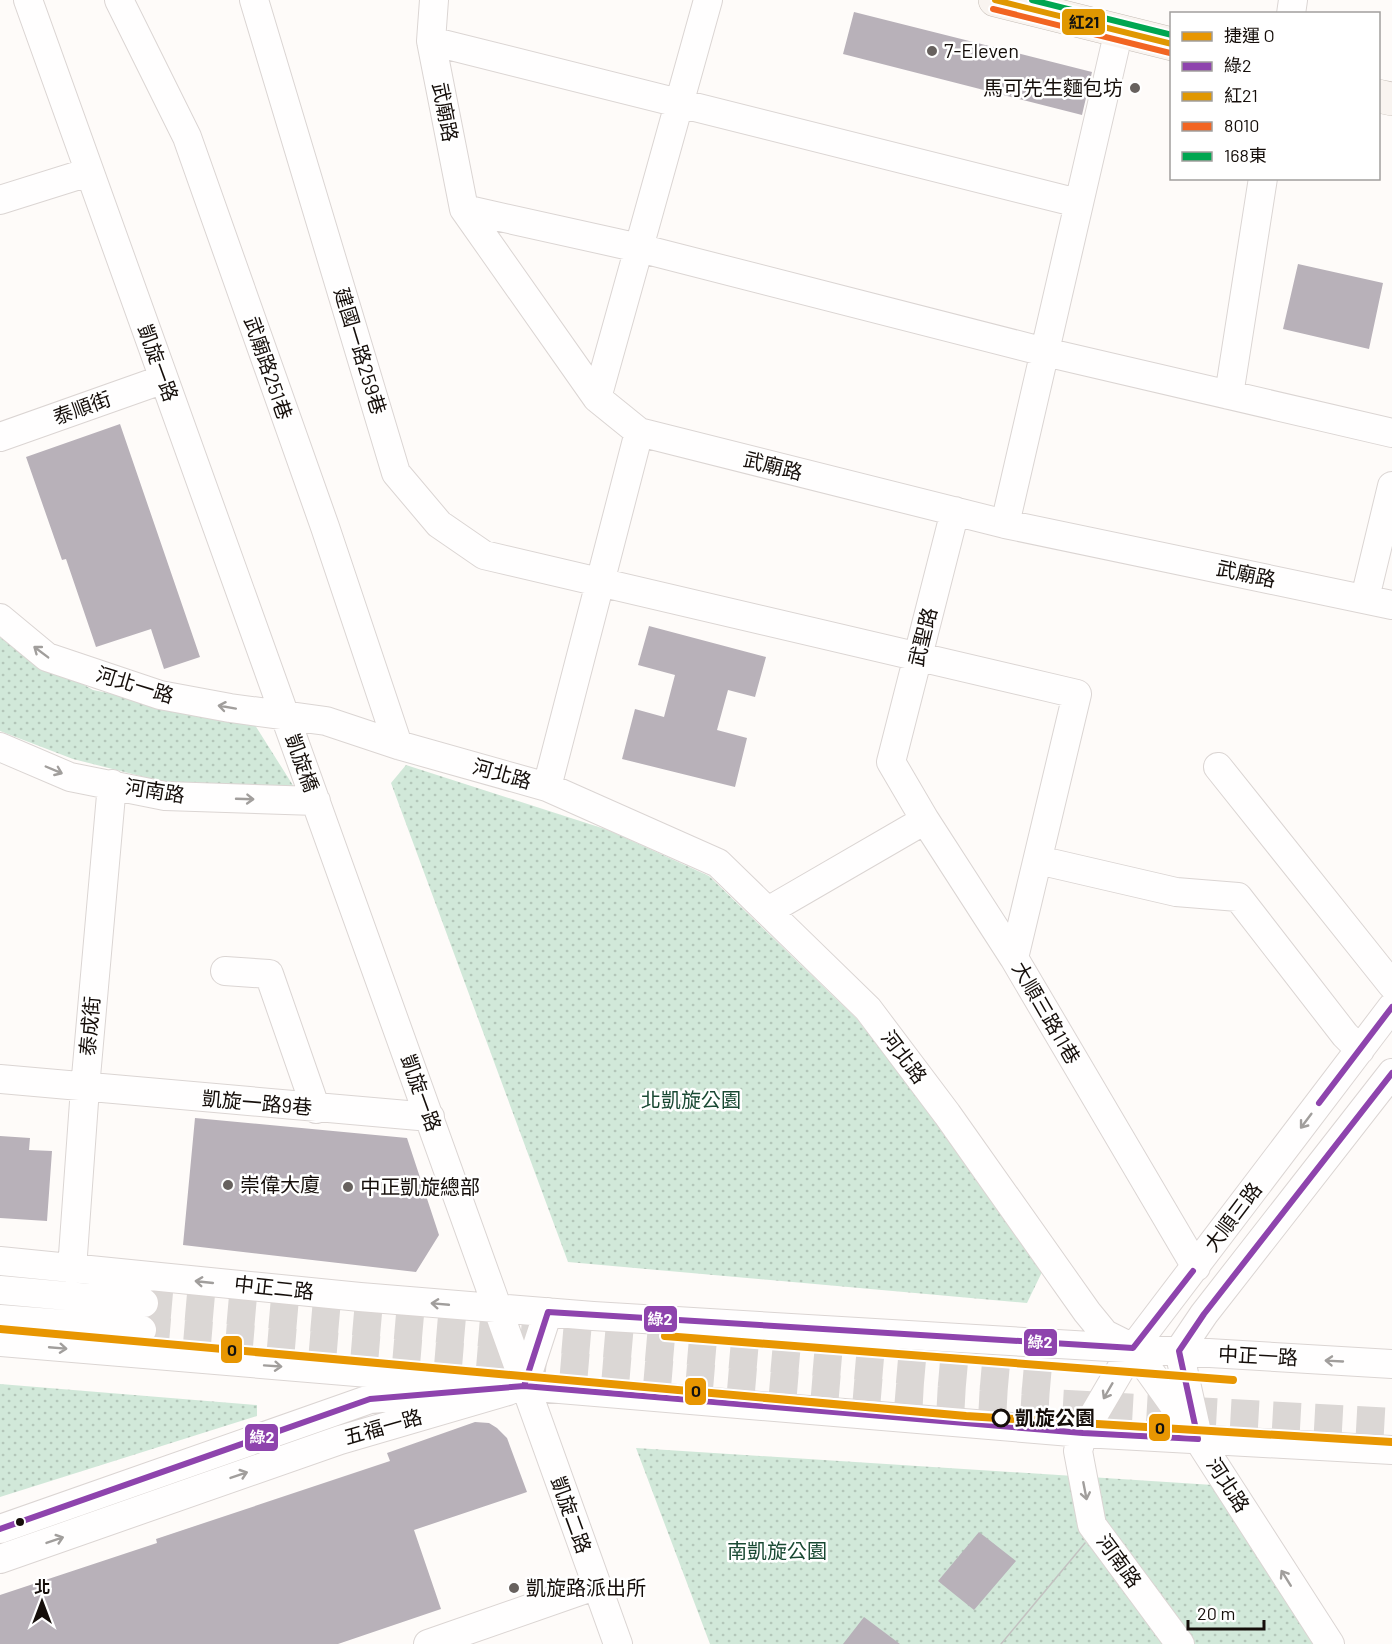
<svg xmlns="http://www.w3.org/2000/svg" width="1392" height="1644" font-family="Barlow,'Noto Sans TC',sans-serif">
<defs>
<pattern id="park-dots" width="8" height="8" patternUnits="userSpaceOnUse" patternTransform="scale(1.5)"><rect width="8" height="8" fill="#d1e8d9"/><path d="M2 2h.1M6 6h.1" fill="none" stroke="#b3c6b9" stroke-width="1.8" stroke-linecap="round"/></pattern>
</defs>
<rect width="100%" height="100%" fill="#fefbf9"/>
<path fill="url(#park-dots)" d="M0,637L93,690L253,722L294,787L164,782L73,759L0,731Z
M406,765L608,830L709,876L857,1019L935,1119L1042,1272L1027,1303L568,1262L391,783Z
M0,1384L257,1405V1416L0,1497Z
M636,1448L1213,1485L1315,1644H710Z"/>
<path fill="#b8b1b9" d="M854,12L1092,72L1082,115L843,54Z
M1298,264L1383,283L1369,349L1283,329Z
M120,424L200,657L164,669L151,629L96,647L66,559L62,560L26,457Z
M649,626L766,657L755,697L728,690L717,730L747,738L735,787L622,759L635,709L664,717L675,675L638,665Z
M195,1118L407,1138L439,1235L416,1272L183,1245Z
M0,1136L30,1138L29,1150L52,1151L47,1221L0,1218Z
M475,1422L489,1423L497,1428L507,1438L527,1492L414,1530L441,1609L338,1644H0V1595L157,1543L156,1539L390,1461L387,1453Z
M979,1532L1016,1561L974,1610L938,1581Z
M864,1617L900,1644H843Z"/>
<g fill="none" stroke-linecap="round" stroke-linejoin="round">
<path stroke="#dbd7d5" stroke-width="28" stroke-dasharray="28 14" stroke-linecap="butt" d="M144,1303L1054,1383
M142,1330L906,1395L1392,1422"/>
<g stroke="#dbd5d3" stroke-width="30">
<path id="minor" d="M28,0L618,1644
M119,0L187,137L325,527L398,745
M254,0L396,473L439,524L484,555L1077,694L1014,958
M434,0L431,41L464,209L597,398L639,432L1005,524L1392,605
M1291,14L1293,0
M431,41L1078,203
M0,200L89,172
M464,209L639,248L1045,352L1392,433
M1229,395L1263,178
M597,398L708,0
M0,437L164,379
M955,511L891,762L925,820L1014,958L1196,1267
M1005,524L1119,30
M1365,598L1392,486
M0,618L47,657L160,695L230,708L326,721L398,745L547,787L718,863L868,1009L947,1114L1087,1312L1105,1334L1133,1348L1198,1439L1330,1644
M0,747L70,777L165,796L316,801
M1218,767L1392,985
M547,787L639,432
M1038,860L1176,892L1238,897L1345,1035L1360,1050
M768,911L925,820
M225,971L269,974L316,1109
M0,1079L430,1117
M0,1261L360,1297L593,1316L1392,1364
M72,1269L85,1088L112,784
M0,1290L144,1303
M0,1319L142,1330
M0,1342L1083,1433L1392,1450
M524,1386L548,1312
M1196,1428L1179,1351L1204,1314L1392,1073
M0,1529L370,1399L441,1393
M0,1559L340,1440L508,1391
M428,1644L597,1585
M1180,1644L1092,1525L1078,1451L1083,1433L1133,1348L1392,1007"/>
</g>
<g stroke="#c5bdb6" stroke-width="34">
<path id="major" d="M995,0L1172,44
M1378,96L1392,99"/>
</g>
<use href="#minor" stroke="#fffefe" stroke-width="28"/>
<use href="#major" stroke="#f9f4f0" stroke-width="33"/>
<path stroke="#c3c2c1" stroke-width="1.5" d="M1001,1644L1085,1543"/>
<g stroke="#fff" stroke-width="10">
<path id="bus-1" d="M1319,1103L1392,1007
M524,1386L548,1312L1133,1348L1193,1271
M0,1529L370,1399L524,1386L1083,1433L1198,1439L1179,1351L1204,1314L1392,1073"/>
</g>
<g stroke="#fff" stroke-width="10">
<path id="bus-2" d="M995,0L1172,44"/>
</g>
<g stroke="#fff" stroke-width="10">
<path id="bus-3" d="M993,9L1170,53"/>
</g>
<g stroke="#fff" stroke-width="10">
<path id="bus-4" d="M1032,0L1172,35"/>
</g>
<use href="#bus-1" stroke="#8e44ad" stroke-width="6"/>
<use href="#bus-2" stroke="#e09701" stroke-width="6"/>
<use href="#bus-3" stroke="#f26522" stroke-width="6"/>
<use href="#bus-4" stroke="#00a651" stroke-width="6"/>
<g stroke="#fff" stroke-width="12">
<path id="metro-1" d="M0,1329L966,1416L1392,1442
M665,1336L1233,1380"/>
</g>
<use href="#metro-1" stroke="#e89601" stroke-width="8"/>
</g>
<defs><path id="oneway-shaft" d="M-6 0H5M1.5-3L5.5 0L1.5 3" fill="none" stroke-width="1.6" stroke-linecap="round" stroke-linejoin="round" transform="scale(1.5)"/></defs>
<g stroke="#a19e9c">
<use href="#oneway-shaft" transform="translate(41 652) rotate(-143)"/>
<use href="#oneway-shaft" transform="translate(227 707) rotate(-170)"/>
<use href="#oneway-shaft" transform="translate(54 770) rotate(23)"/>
<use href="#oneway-shaft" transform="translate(245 799) rotate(2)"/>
<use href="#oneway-shaft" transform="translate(1306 1121) rotate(127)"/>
<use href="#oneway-shaft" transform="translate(204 1282) rotate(-174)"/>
<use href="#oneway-shaft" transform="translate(440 1304) rotate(-175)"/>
<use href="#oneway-shaft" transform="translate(58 1348) rotate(5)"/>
<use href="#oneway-shaft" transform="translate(1334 1361) rotate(-177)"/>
<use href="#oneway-shaft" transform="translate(273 1366) rotate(4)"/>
<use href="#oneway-shaft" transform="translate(1108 1391) rotate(120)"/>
<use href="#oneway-shaft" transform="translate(239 1475) rotate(-19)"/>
<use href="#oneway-shaft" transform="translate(1085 1491) rotate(79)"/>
<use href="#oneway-shaft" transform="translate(55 1540) rotate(-19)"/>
<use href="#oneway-shaft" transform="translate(1286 1578) rotate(-122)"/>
</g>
<g fill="#67615e" stroke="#fff" stroke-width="2">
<circle cx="932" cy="51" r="6"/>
<circle cx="1135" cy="88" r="6"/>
<circle cx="228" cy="1185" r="6"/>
<circle cx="348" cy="1187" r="6"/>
<circle cx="514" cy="1588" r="6"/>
</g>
<circle fill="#fff" stroke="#150e0a" stroke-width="3" cx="1001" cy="1418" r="8"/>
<circle fill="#150e0a" stroke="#fff" stroke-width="2" cx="20" cy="1522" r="5"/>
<g text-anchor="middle" stroke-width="5" stroke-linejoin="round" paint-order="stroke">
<g font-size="20" fill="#150e0a" stroke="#fff" text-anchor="start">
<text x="944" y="58">7-Eleven</text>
<text x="1123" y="95" text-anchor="end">馬可先生麵包坊</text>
<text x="240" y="1192">崇偉大廈</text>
<text x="360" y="1194">中正凱旋總部</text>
<text x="526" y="1595">凱旋路派出所</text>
</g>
<g font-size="20" fill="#150e0a" stroke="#fff">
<text transform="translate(445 112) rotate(79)" y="7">武廟路</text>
<text transform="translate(360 351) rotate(73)" y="7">建國一路259巷</text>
<text transform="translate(158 363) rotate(70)" y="7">凱旋一路</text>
<text transform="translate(268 368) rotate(71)" y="7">武廟路251巷</text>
<text transform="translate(82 408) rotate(-20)" y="7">泰順街</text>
<text transform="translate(773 466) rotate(14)" y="7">武廟路</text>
<text transform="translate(1246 574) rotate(12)" y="7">武廟路</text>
<text transform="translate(923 637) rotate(-76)" y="7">武聖路</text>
<text transform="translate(135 685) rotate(17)" y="7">河北一路</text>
<text transform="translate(302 763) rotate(70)" y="7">凱旋橋</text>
<text transform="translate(502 774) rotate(16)" y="7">河北路</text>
<text transform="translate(155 791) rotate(9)" y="7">河南路</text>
<text transform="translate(1046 1013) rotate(60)" y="7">大順三路11巷</text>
<text transform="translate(90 1026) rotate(-85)" y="7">泰成街</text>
<text transform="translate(904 1057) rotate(53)" y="7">河北路</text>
<text transform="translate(421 1093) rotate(70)" y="7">凱旋一路</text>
<text transform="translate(257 1103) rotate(5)" y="7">凱旋一路9巷</text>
<text transform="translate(1233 1217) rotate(-53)" y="7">大順三路</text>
<text transform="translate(274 1288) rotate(6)" y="7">中正二路</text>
<text transform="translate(1258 1356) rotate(3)" y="7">中正一路</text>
<text transform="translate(383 1427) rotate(-16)" y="7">五福一路</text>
<text transform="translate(1228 1485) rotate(57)" y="7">河北路</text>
<text transform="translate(571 1515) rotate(70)" y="7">凱旋二路</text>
<text transform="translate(1119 1561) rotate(54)" y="7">河南路</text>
</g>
<g font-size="20" fill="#194933" stroke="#fff">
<text x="691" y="1107">北凱旋公園</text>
<text x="777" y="1558">南凱旋公園</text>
</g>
<g font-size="20" font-weight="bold" fill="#150e0a" stroke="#fff" text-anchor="start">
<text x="1015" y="1425">凱旋公園</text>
</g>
</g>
<g stroke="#fff" stroke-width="2">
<rect x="1061" y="8" width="45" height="28" rx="6" fill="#e09701"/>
<rect x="643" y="1305" width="35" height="28" rx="6" fill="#8e44ad"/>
<rect x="1023" y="1328" width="35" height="29" rx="6" fill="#8e44ad"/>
<rect x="220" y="1335" width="23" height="29" rx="6" fill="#e89601"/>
<rect x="684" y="1377" width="23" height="29" rx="6" fill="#e89601"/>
<rect x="1148" y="1413" width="23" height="29" rx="6" fill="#e89601"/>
<rect x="244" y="1423" width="35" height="29" rx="6" fill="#8e44ad"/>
</g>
<g font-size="16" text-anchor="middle" font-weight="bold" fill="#fff">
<text x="660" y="1325">綠2</text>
<text x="1040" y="1348">綠2</text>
<text x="262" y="1443">綠2</text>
</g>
<g font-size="16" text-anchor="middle" font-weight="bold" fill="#111">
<text x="1084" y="28">紅21</text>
<text x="232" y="1356">O</text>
<text x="696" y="1397">O</text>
<text x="1160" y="1434">O</text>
</g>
<rect x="1170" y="12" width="210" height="168" fill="#ffffff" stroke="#a19f9d" stroke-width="1.5"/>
<rect x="1182" y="32" width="30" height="9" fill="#e89601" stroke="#a19f9d" stroke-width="1.5"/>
<text x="1224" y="42" font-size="18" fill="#150e0a">捷運 O</text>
<rect x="1182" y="62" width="30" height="9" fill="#8e44ad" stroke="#a19f9d" stroke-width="1.5"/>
<text x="1224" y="72" font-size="18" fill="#150e0a">綠2</text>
<rect x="1182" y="92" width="30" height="9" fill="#e09701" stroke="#a19f9d" stroke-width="1.5"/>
<text x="1224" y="102" font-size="18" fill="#150e0a">紅21</text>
<rect x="1182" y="122" width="30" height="9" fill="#f26522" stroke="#a19f9d" stroke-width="1.5"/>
<text x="1224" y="132" font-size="18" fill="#150e0a">8010</text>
<rect x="1182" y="152" width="30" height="9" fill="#00a651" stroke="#a19f9d" stroke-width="1.5"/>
<text x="1224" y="162" font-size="18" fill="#150e0a">168東</text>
<g transform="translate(42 1602)" stroke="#ffffff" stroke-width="4.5" paint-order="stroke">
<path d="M0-4.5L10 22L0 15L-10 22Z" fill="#150e0a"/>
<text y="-9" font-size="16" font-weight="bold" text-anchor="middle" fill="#150e0a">北</text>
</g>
<path d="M1188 1620v9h76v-9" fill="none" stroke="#150e0a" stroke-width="3"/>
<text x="1197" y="1620" font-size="18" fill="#150e0a" stroke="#ffffff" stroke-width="4.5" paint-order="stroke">20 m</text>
</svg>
